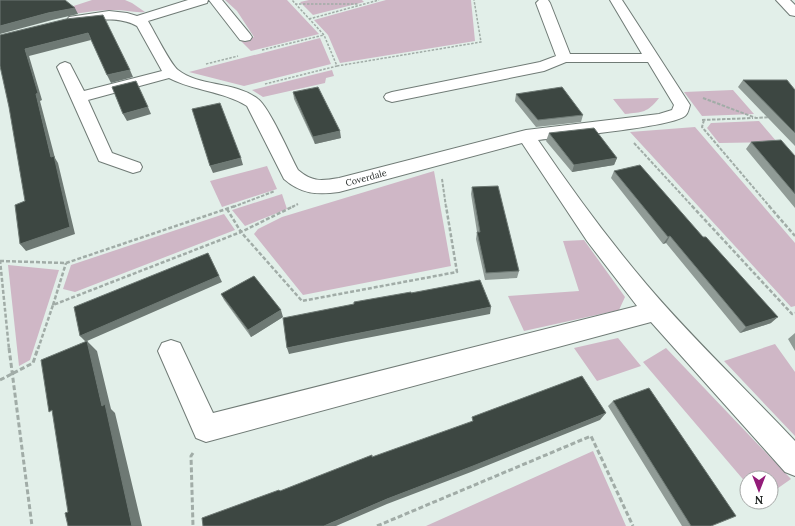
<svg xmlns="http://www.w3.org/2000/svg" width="795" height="526" font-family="Lora,serif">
<rect width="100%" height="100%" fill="#e2efe9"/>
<path fill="#cfb7c6" d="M92,0H125L132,3L145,12C134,13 125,10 115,10C80,9 34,24 0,33V30Z
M225,0H287L319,34L251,51L241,41L254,37L237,11Z
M309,0H362L364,2L313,15L300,2Z
M386,0H471L475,41L340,63L328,35L314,20Z
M320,38L331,64L244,86L189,72Z
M332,70L334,76L326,78L325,83L263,97L252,90Z
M733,90L754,114L702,116L684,92Z
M659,98C647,113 643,112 625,114L613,99Z
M759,121L777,142L719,143L707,128L711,123Z
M695,127L795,243V306L791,307L630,132Z
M267,166L277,189L222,207L210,181Z
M434,171L451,266L303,295L254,234L258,229L282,217Z
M282,194L287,209L245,226L232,210Z
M224,214L235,230L75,292L63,289L71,265Z
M584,240L625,297L619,310L524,331L508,296L579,291L563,241Z
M8,265L59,270L30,360L19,366Z
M618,338L641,366L597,381L574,348Z
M775,344L795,372V436L724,361Z
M666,348L791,479L771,493V478H747V484L643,362Z
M593,451L626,526H426Z"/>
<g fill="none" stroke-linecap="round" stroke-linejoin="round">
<g stroke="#707b76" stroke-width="2">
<path id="street" d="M188,0H208L207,3L148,21C154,31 171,65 178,70C199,87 235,81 258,99C269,107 290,155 298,170C312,182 321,181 339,178L526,130L659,114L672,110L674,105L648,62H566L544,71L392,102L386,100L384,97L386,94L392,92L540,62L556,56L536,3L539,0H548L550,3L570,54H642L610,0H622L690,105C689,108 688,114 685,116C672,127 562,137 538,140C572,190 608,239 647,285C693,339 746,389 795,441V476L785,472L651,322L206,442L196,438L158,351L162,343L171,340L180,343L213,413L637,306L587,241L522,143L339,192C317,195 301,194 284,179L247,106C223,91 194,91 169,78L88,100L112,153L140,163L142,167L140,171L133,173L99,161L57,67L60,64L65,62L70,64L84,91L162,71L137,26C122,18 107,19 91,21C83,22 76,25 69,23L67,20L69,17L109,11L127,13L137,16Z
M209,0H222L250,34L252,37L250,40L245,41L240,40Z"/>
</g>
<g stroke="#707b76" stroke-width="2">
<path id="secondary" d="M776,0H790L795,5V16L790,15Z"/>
</g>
<path stroke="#a1aca7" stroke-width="1.5" stroke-dasharray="2.5 1.5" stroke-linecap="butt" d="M295,4H359
M309,19L379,0
M262,50L324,35
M206,64L238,56
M337,66L481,42L474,0
M265,84L337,66L324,35L292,0"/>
<path stroke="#a1aca7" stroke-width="2" stroke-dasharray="3.5 1.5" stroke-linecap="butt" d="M703,98L756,118L771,117
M702,120L753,118
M704,120L702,127L770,207
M634,143L693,207
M442,179L446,207
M233,207L275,191
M292,207L298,204"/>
<path stroke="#a1aca7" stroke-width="2.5" stroke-dasharray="4 2" stroke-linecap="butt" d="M692,206L792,314L795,313
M769,206L795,236
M227,209L241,232L302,301L457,272L446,206
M0,260L9,349
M0,261L66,263L235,206
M53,305L66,263
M38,349L53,305L241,232L294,206"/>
<path stroke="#a1aca7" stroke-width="3" stroke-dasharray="5 2.5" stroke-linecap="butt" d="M9,348L32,526
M0,380L33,363L38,348
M193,453L191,456L193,526
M377,526L591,436L633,526"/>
<use href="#street" fill="#fff" fill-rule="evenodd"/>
<use href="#secondary" fill="#fff" fill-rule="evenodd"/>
</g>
<path fill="#909b96" d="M743,80L795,90V146L738,87Z
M293,92L341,138L315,144L294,99Z
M516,94L583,115L581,122L536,127L515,101Z
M549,133L617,158L614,165L572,172L546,141Z
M751,142L795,156V208L746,149Z
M614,171L771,323L740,333L666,243L663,244L611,178Z
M472,187L519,271L517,278L485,280L476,239L477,232L471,194Z
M221,294L283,317L251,337L224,300Z
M795,333V351L788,339Z
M613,401L711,526H682L608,406Z"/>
<path fill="#6e7974" d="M75,8L78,14L52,20L0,34V26L48,13Z
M88,33L91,40L29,56L42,100L40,101L55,158L58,163L75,234L26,251L20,244L51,157L25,49Z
M130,70L133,77L111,83L107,75Z
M148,107L151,114L127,121L123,114Z
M340,131L341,138L315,144L313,137Z
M241,158L243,165L213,173L210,166Z
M617,158L614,165L572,172L574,165Z
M670,236L666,243L663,244L668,237Z
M208,253L222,282L87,341L97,351L111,409L115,413L142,526H132L86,342L80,336Z
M491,307L490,314L346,342L289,354L287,348L345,336Z
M281,310L283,317L251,337L248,330Z
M778,317L771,323L740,333L746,327Z
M606,413L600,420L471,472L387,504L336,526H324L387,499Z"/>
<path fill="#3d4742" stroke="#6e7974" d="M0,0H65L75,8L48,13L0,26Z
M103,15L130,70L107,75L88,33L25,49L38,93L36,94L51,157L54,156L70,227L20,244L15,205L25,201L9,107L0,66V35L66,19Z
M743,80H787L795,90V133Z
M136,81L148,107L123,114L112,87Z
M318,87L340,131L313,137L293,92Z
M562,87L583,115L538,120L516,94Z
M220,103L241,158L210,166L192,109Z
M594,128L617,158L574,165L549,133Z
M781,140L795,156V194L751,142Z
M640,165L703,237H706L778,317L746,327L670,236L668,237L614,171Z
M498,186L519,271L486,273L477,232H480L472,187Z
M208,253L219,276L80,336L74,307Z
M254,276L281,310L248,330L221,294Z
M480,280L491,307L345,336L287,348L283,318L354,304V302L411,292V293Z
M87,341L102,406L105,404L132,526H68L65,513L68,512L52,410L49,412L41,360Z
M582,376L606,413L473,466L387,499L324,526H203L202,518L279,490L280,491L372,455V457L473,421L472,417Z
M649,388L736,516L711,526H691L613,401Z"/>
<g text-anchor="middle" stroke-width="4" stroke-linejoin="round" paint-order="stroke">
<g font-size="9" fill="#1e2321" stroke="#fff">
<text transform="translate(366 178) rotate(-15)" y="3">Coverdale</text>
</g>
</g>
<g transform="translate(759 490) rotate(180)"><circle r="19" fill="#ffffff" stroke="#a5a7a6"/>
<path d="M0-3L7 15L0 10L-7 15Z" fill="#931c79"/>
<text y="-6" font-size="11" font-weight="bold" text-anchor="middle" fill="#1e2321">N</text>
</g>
</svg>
